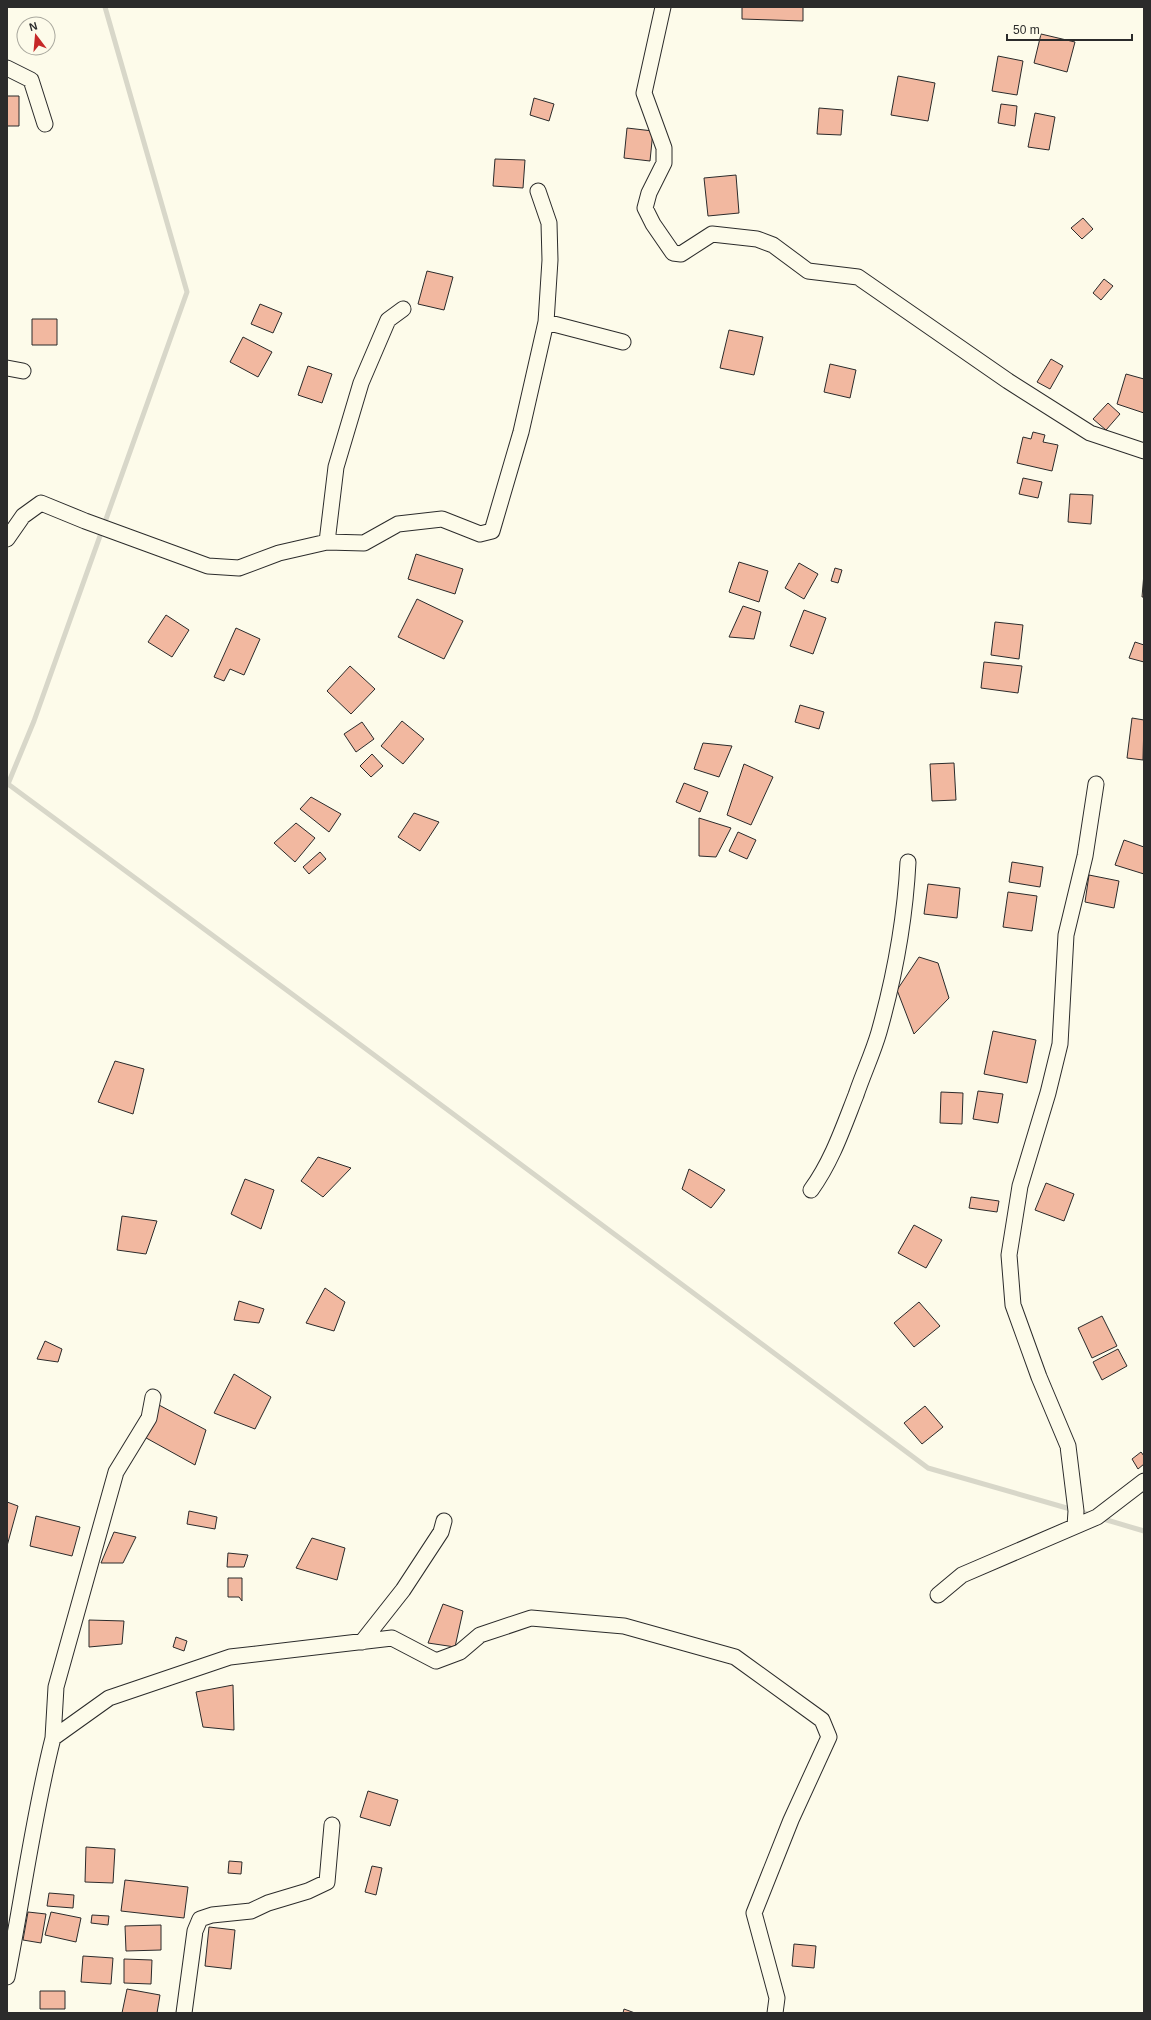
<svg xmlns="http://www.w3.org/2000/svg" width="1151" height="2020" font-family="Helvetica,sans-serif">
<rect width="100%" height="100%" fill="#fdfbea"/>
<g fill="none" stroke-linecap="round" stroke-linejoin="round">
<path stroke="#d8d7c9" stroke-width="5" d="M8,784L34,721L187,292L105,7
M7,785L8,784L350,1037L928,1468L1091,1515
M1100,1518L1144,1531"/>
</g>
<path fill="#f2b8a0" stroke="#2b2b2b" d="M742,7H803V21L742,19Z
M1041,34L1075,42L1067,72L1034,63Z
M998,56L1023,61L1017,95L992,91Z
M898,76L935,83L928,121L891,115Z
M7,96H19V126H7Z
M534,98L554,104L549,121L530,115Z
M1001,104L1017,106L1015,126L998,123Z
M819,108L843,110L841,135L817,134Z
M1035,113L1055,117L1049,150L1028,147Z
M627,128L653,131L650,161L624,158Z
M495,159L525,160L523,188L493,186Z
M736,175L739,213L708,216L704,178Z
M1083,218L1093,229L1082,239L1071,228Z
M427,271L453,277L444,310L418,304Z
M1104,279L1113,286L1101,300L1093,293Z
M260,304L282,313L273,333L251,324Z
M32,319H57V345H32Z
M729,330L763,337L754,375L720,368Z
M243,337L272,352L258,377L230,362Z
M1051,359L1063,366L1050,389L1037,382Z
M830,364L856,370L850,398L824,392Z
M308,366L332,374L322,403L298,395Z
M1126,374L1144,379V413L1117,404Z
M1108,403L1120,414L1106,430L1093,419Z
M1033,432L1045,435L1043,442L1058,445L1052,471L1017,463L1023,437L1031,439Z
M1023,478L1042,482L1038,498L1019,494Z
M1070,494L1093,495L1091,524L1068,522Z
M416,554L463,569L455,594L408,579Z
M739,562L768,571L759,602L729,592Z
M799,563L818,574L804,599L785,588Z
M835,568L842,570L838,583L831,581Z
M1144,573V597H1142Z
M417,599L463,621L444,659L398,637Z
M743,606L761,612L754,639L729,637Z
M804,610L826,618L813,654L790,646Z
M166,615L189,630L172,657L148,642Z
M995,622L1023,625L1019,659L991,655Z
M236,628L260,639L244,675L230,669L224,681L214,677Z
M1135,642L1144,645V662L1129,658Z
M984,662L1022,666L1018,693L981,688Z
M350,666L375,689L351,714L327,691Z
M800,705L824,712L819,729L795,722Z
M1132,718L1144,720L1143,760L1127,758Z
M402,721L424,739L403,764L381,746Z
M362,722L374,739L356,752L344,734Z
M703,743L732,746L719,777L694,769Z
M372,754L383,766L371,777L360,766Z
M954,763L956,800L932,801L930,764Z
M744,764L773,777L751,825L727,815Z
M684,783L708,792L700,812L676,802Z
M311,797L341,814L329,832L300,809Z
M414,813L439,822L420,851L398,837Z
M699,818L731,828L716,857L699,856Z
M296,823L315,838L295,862L274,843Z
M738,832L756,840L747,859L729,851Z
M1124,840L1144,847V874L1115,865Z
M320,852L326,859L309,874L303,867Z
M1012,862L1043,867L1040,887L1009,882Z
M1089,875L1119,881L1114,908L1085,902Z
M928,884L960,888L957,918L924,914Z
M1008,892L1037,896L1032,931L1003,927Z
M919,957L938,963L949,998L914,1034L897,990Z
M993,1031L1036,1040L1027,1083L984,1074Z
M115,1061L144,1069L133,1114L98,1102Z
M978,1091L1003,1094L998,1123L973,1119Z
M941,1092L963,1093L962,1124L940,1123Z
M318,1157L351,1168L323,1197L301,1181Z
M689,1169L725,1190L711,1208L682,1189Z
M245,1179L274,1190L261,1229L231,1214Z
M1046,1183L1074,1194L1064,1221L1035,1210Z
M971,1197L999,1201L997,1212L969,1208Z
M122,1216L157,1221L146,1254L117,1250Z
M914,1225L942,1240L926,1268L898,1253Z
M325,1288L345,1302L334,1331L306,1323Z
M239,1301L264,1309L259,1323L234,1320Z
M919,1302L940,1326L914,1347L894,1323Z
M1102,1316L1117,1346L1092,1358L1078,1328Z
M45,1341L62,1349L58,1362L37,1359Z
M1118,1349L1127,1366L1102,1380L1093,1362Z
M234,1374L271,1397L255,1429L214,1413Z
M159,1405L206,1430L195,1465L139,1434Z
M925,1406L943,1427L922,1444L904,1423Z
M1141,1452L1144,1456V1464L1138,1469L1132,1459Z
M7,1502L18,1506L7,1546Z
M189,1511L217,1517L215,1529L187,1524Z
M36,1516L80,1527L72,1556L30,1546Z
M114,1532L136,1537L123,1563H101Z
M312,1538L345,1548L337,1580L296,1568Z
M228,1553L248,1555L244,1567H227Z
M228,1578H242V1601L239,1597H228Z
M443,1604L463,1611L455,1647L428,1643Z
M89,1620L124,1621L122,1644L89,1647Z
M176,1637L187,1641L184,1651L173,1647Z
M233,1685L234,1730L203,1727L196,1692Z
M368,1791L398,1800L390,1826L360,1817Z
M86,1847L115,1849L113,1883L85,1882Z
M229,1861L242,1862L241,1874L228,1873Z
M372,1866L382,1868L376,1895L365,1892Z
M125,1880L188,1887L184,1918L121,1911Z
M49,1893L74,1895L73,1908L47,1906Z
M28,1912L46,1914L41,1943L23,1940Z
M51,1912L81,1918L76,1942L45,1935Z
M92,1915L109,1916L108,1925L91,1923Z
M161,1925V1950L126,1951L125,1926Z
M209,1927L235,1930L231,1969L205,1966Z
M794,1944L816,1946L814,1968L792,1966Z
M83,1956L113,1958L111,1984L81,1982Z
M124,1959L152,1960L151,1984L124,1983Z
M127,1989L160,1995L157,2013H122Z
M40,1991H65V2009H40Z
M624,2009L635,2013H623Z"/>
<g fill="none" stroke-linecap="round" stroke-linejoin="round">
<g stroke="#2b2b2b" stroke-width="17">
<path id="minor" d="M663,7L644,93L664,148V163L649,193L645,208L653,224L673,253L681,254L712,234L757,239L773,245L808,271L858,277L1008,381L1090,433L1144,451
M7,68L31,80L45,124
M538,191L549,223L550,260L546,322
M7,368L23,371
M7,539L23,516L41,503L85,521L208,566L239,568L279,553L327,542L364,543L398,524L442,519L480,534L492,531L521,432L546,322L623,342
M327,542L336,467L361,383L388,320L403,309
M811,1190C832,1161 843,1128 856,1095C863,1074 873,1053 879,1032C895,975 905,921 908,862
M1075,1526L1076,1511L1068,1446L1039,1377L1013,1305L1009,1255L1020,1186L1048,1093L1060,1044L1066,935L1085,856L1096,784
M938,1595L962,1575L1097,1517L1144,1481
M362,1642L403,1590L441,1532L444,1521
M53,1738L56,1687L116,1472L149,1418L153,1397
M7,1977C23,1897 33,1817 53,1738L109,1698L230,1657L392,1638L436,1661L460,1652L480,1635L531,1618L624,1626L735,1657L822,1720L829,1737L791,1820L754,1913L777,1998L775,2013
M184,2013L195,1931L200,1919L212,1915L251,1911L268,1903L308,1891L327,1882L332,1825"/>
</g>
<use href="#minor" stroke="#fdfbea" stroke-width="15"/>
</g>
<rect width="1151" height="2020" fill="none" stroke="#2b2b2b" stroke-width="16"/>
<g transform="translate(36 36) rotate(344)"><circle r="19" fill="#fdfbea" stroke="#a9a89e"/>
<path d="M0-3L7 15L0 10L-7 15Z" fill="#c62828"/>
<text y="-6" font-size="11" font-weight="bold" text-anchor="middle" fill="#2b2b2b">N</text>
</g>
<path d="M1007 34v6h125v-6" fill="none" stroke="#2b2b2b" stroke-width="2"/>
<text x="1013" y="34" font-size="12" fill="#2b2b2b" stroke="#fdfbea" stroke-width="3" paint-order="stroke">50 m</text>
</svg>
